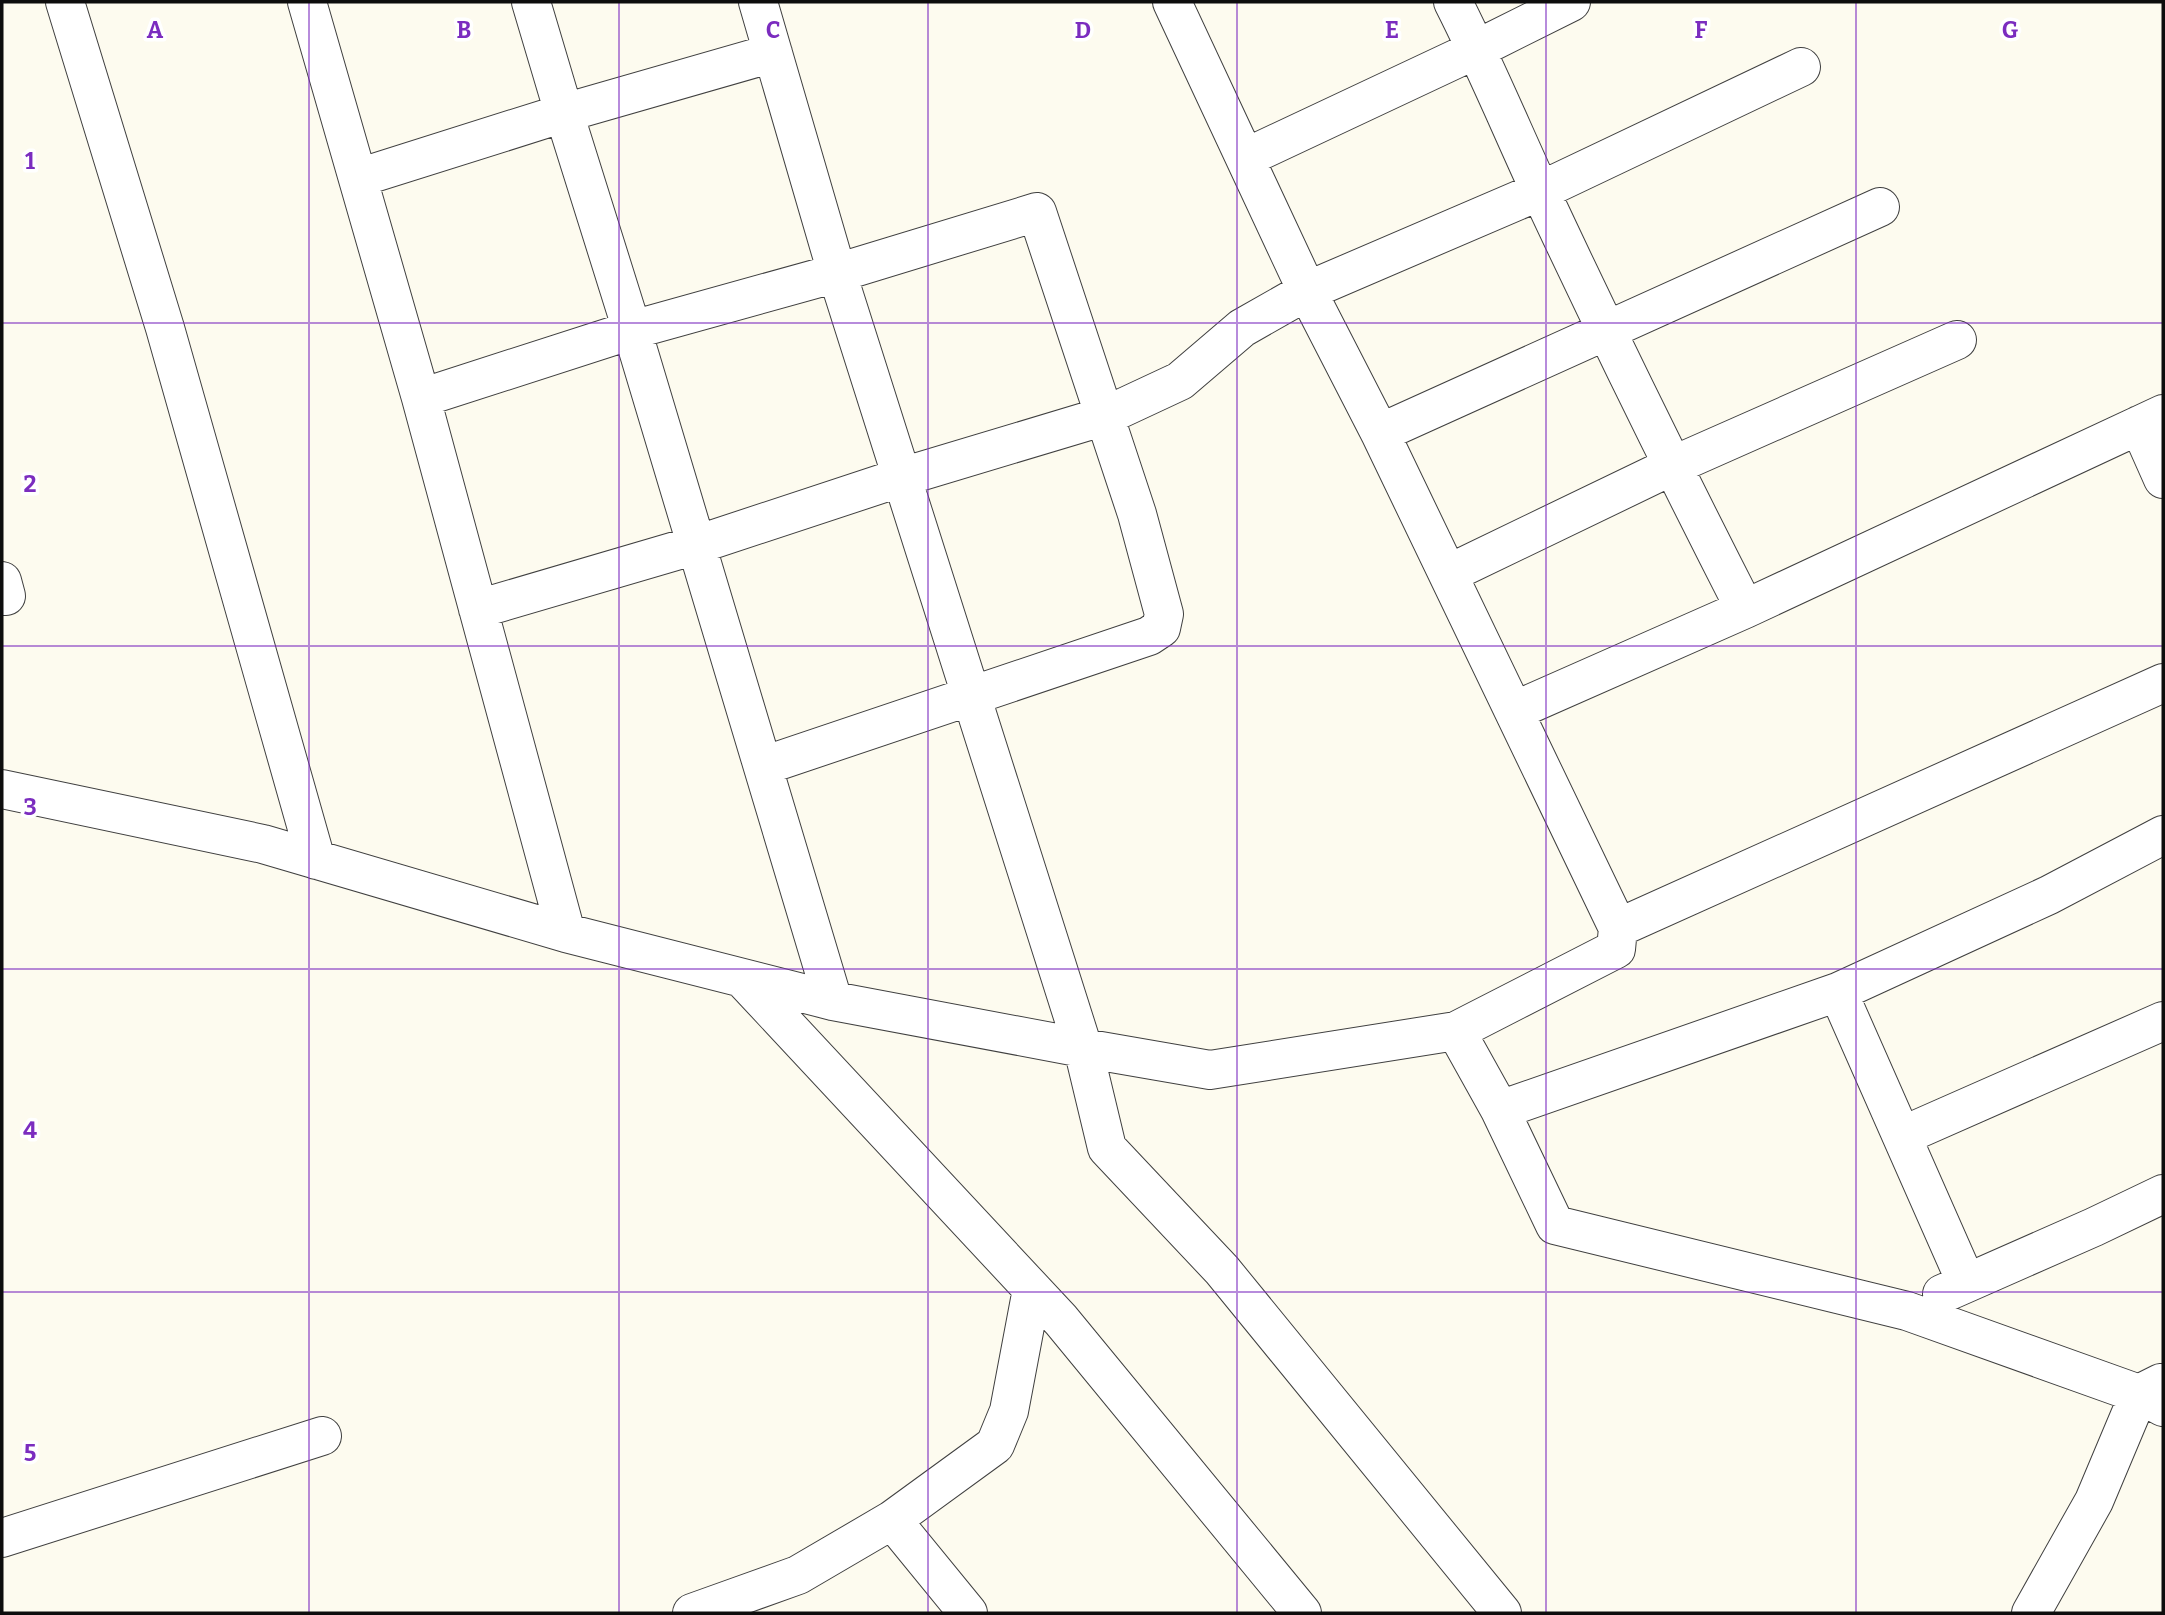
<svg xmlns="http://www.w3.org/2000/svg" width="2165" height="1615" font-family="Bitter,serif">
<rect width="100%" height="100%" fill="#fdfbef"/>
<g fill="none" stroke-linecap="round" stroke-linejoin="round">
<g stroke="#404040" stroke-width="40">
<path id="street" d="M65,2L165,328L316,860
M307,2L421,398
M531,2L564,113L632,330L837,273L1083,1048L1107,1148L1222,1270L1502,1613
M758,2L837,273L1037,212L1137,514L1164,614L1161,628L1149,636L763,766
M1172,2L1307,291L1380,433L1618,928L1616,949L1456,1031
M1453,2C1485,65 1512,130 1542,195C1607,334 1675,472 1745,609
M1245,158L1477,49L1571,2
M358,178L564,113L773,53
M2139,425L2163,479
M1380,433L1880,207
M1448,574L1672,466L1957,340
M2,581L6,596H2
M478,609L696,545L902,477L1105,416L1180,381L1242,328L1307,291L1540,191L1801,67
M1514,711L1745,609L2163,414
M2,789L263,844L566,933L833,1001L1083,1048L1210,1070L1456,1031L1500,1110L1555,1225L1907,1311L2139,1394L2163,1407
M1618,928L2163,683
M566,933L421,398L632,330L833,1001
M743,979L1061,1320L1302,1613
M1838,992L1966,1282
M1500,1110L1838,992L2049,895L2163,835
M1902,1136L2163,1021
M1942,1294L2094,1227L2163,1194
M2,1538L322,1436
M692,1613L798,1575L892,1520
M968,1613L892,1520L995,1445L1009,1411L1032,1289
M2031,1613L2094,1501L2139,1394L2161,1383"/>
</g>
<use href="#street" stroke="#fff" stroke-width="38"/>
</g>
<path fill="none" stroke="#7b2cbf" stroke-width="2" stroke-opacity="0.55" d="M309,2V1613M619,2V1613M928,2V1613M1237,2V1613M1546,2V1613M1856,2V1613M2,323H2163M2,646H2163M2,969H2163M2,1292H2163"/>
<g font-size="23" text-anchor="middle" font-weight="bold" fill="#7b2cbf" stroke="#fff" stroke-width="7" stroke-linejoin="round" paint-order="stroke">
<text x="155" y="38">A</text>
<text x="464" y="38">B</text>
<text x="773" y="38">C</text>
<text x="1083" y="38">D</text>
<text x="1392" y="38">E</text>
<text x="1701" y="38">F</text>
<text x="2010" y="38">G</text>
<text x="30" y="169">1</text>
<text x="30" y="492">2</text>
<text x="30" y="815">3</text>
<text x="30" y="1138">4</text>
<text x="30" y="1461">5</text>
</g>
<rect width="2165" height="1615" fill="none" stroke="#0d0d0d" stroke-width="7"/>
</svg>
